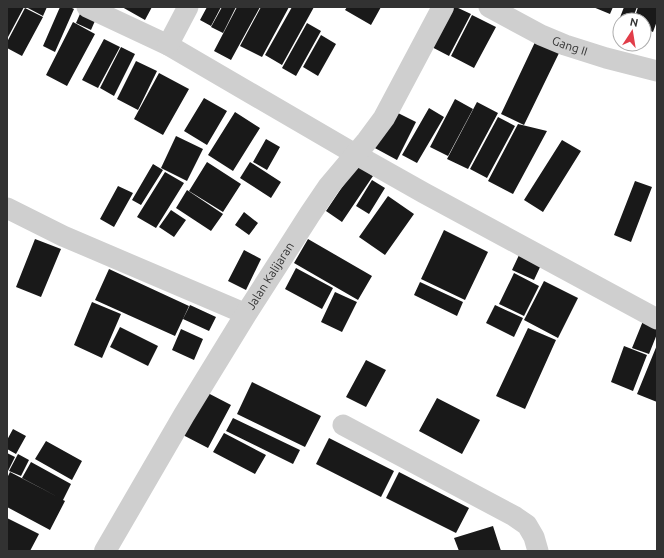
<svg xmlns="http://www.w3.org/2000/svg" width="664" height="558" font-family="Ubuntu,sans-serif">
<rect width="100%" height="100%" fill="#fff"/>
<path fill="#191919" d="M7,7H24L7,39Z
M26,7H47L43,16Z
M60,7H70L74,9L55,52L43,46Z
M83,7L98,14L91,30L76,23Z
M122,7H152L145,20Z
M207,7H221L211,26L200,20Z
M222,7H236L223,33L211,27Z
M237,7H260L231,60L214,51Z
M261,7H289L262,57L240,46Z
M292,7H314L282,65L265,55Z
M347,7H381L371,25L345,10Z
M445,7H456L471,14L449,56L426,44Z
M593,7H613L610,14Z
M624,7H637L632,20H619Z
M638,7H657V21L653,32L644,28V20H634Z
M25,8L43,17L22,56L7,48V42Z
M472,15L496,27L474,68L451,56Z
M73,22L95,34L67,86L46,75Z
M307,23L321,31L296,76L282,68Z
M321,35L336,44L318,76L303,67Z
M104,39L120,47L98,88L82,80Z
M536,40L560,51L524,125L501,114Z
M121,47L135,54L114,96L100,88Z
M136,61L157,71L138,110L117,99Z
M159,73L189,89L163,135L134,119Z
M204,98L227,111L207,145L184,131Z
M455,99L473,109L448,156L430,147Z
M477,102L498,113L468,169L447,159Z
M429,108L444,117L417,163L402,155Z
M392,110L416,122L397,160L373,147Z
M235,112L260,128L233,171L208,155Z
M498,117L515,126L487,178L470,169Z
M518,124L547,131L513,194L488,181Z
M176,136L203,149L187,181L161,168Z
M266,139L280,147L267,170L253,162Z
M562,140L581,151L543,212L524,200Z
M207,162L241,184L223,212L189,191Z
M250,162L281,182L271,198L240,178Z
M153,164L163,170L141,205L132,200Z
M357,165L373,176L342,222L326,211Z
M165,172L184,183L156,228L137,217Z
M372,180L385,188L369,214L356,206Z
M635,181L652,187L631,242L614,235Z
M118,186L133,193L114,227L100,219Z
M187,190L223,214L211,231L176,208Z
M388,196L414,214L385,255L359,237Z
M171,210L186,220L174,237L159,227Z
M244,212L258,223L249,235L235,225Z
M444,230L488,252L465,300L421,279Z
M35,239L61,249L41,297L16,287Z
M308,239L372,276L358,300L294,263Z
M244,250L261,259L246,290L228,281Z
M519,255L541,265L534,280L512,270Z
M296,268L333,288L322,309L285,289Z
M109,269L189,306L175,336L95,300Z
M514,273L539,286L524,316L499,304Z
M544,281L578,298L558,338L524,320Z
M420,282L463,302L457,316L414,295Z
M335,292L357,302L342,332L321,322Z
M92,302L121,314L102,358L74,345Z
M190,305L216,317L209,331L183,319Z
M495,305L523,318L514,337L486,323Z
M643,321L657,326V334L649,354L632,348Z
M120,327L158,346L148,366L110,347Z
M528,328L556,340L525,409L496,396Z
M181,329L203,339L194,360L172,350Z
M657,345V402L637,394Z
M624,346L647,355L633,391L611,382Z
M366,360L386,370L366,407L346,397Z
M252,382L321,416L305,447L237,414Z
M204,391L231,405L208,448L181,434Z
M437,398L480,420L462,454L419,431Z
M233,418L300,450L293,464L226,431Z
M13,429L26,436L16,454L7,449V440Z
M224,433L266,455L255,474L213,452Z
M329,438L394,471L381,497L316,464Z
M46,441L82,461L72,480L35,459Z
M7,453L15,457L7,473Z
M18,454L29,460L21,476L9,471Z
M31,462L71,484L63,500L65,501L50,530L7,507V478L10,472L58,497L22,478Z
M399,472L469,508L456,533L386,498Z
M7,518L39,534L30,551H7Z
M493,526L501,551H459L454,538Z"/>
<g fill="none" stroke-linecap="round" stroke-linejoin="round">
<g stroke="#cfcfcf" stroke-width="21">
<path d="M87,7L168,45L355,154L424,193L657,319"/>
<path id="s1" d="M489,7L541,35L565,45L606,58L657,71"/>
<path d="M168,45L188,7"/>
<path d="M7,208L63,236L246,314"/>
<path d="M343,425L514,516L527,525L534,537L538,551"/>
</g>
<path stroke="#cfcfcf" stroke-width="22" id="s2" d="M105,551L184,415L246,314L310,214L329,186L367,141L384,118L443,7"/>
</g>
<g text-anchor="middle" stroke-width="4" stroke-linejoin="round" paint-order="stroke">
<g font-size="12" fill="#323232" stroke="#fff">
<text dy="4" stroke="none"><textPath href="#s1" startOffset="90">Gang II</textPath></text>
<text dy="4" stroke="none"><textPath href="#s2" startOffset="321">Jalan Kalijaran</textPath></text>
</g>
</g>
<rect width="664" height="558" fill="none" stroke="#323232" stroke-width="16"/>
<g transform="translate(632 32) rotate(12)"><circle r="19" fill="#ffffff" stroke="#adadad"/>
<path d="M0-3L7 15L0 10L-7 15Z" fill="#e13d49"/>
<text y="-6" font-size="11" font-weight="bold" text-anchor="middle" fill="#323232">N</text>
</g>
</svg>
